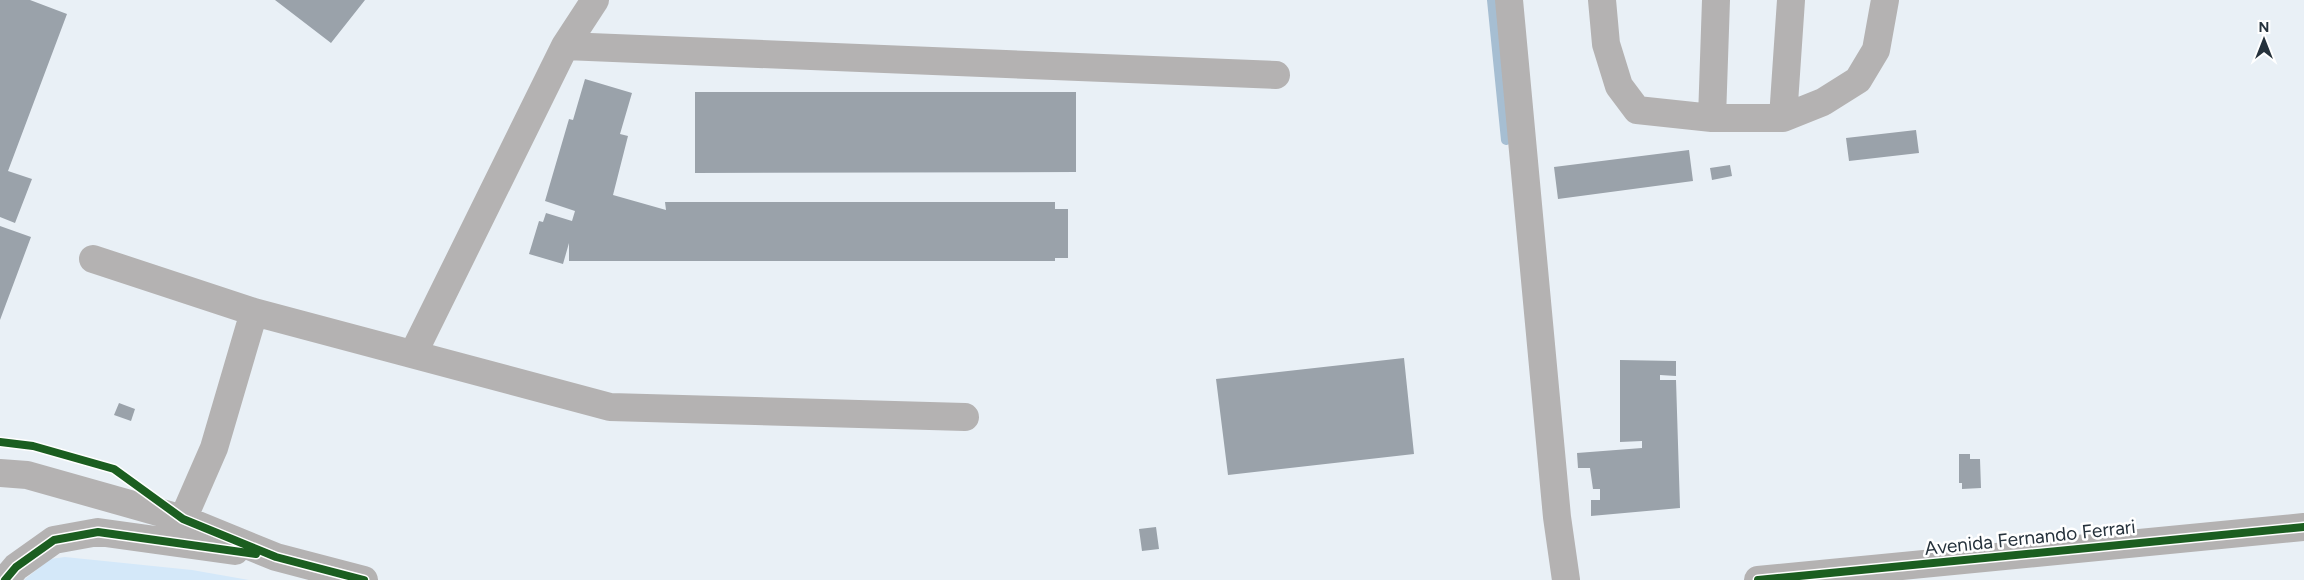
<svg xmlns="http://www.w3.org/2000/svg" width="2304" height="580" font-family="Figtree,sans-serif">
<rect width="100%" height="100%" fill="#e9f0f6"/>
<path fill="#d4e8f9" d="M65,557L192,570L249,580H24L50,559Z"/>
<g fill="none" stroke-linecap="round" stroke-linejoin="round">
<path stroke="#a6bed2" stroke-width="10" d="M1492,0L1506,140"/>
</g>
<path fill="#9aa2aa" d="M0,0H30L67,14L8,171L32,179L15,223L0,217Z
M275,0H365L331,43Z
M585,79L632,93L620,134L628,136L613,195L666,210L665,202H1055V209H1068V258H1055V261H569V243L563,264L529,254L539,221L543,222L546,213L572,221L575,211L545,201L569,119L573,120Z
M695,92H1076V172L695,173Z
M1916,130L1919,153L1849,161L1846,138Z
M1689,150L1693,181L1558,199L1554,167Z
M1730,165L1732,176L1712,180L1710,168Z
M0,226L31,237L0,320Z
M1404,358L1414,454L1228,475L1216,379Z
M1620,360L1676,361V376L1660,375V380H1676L1680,508L1591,516V500H1600V489H1593L1590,468H1578L1577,453L1642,448V441L1620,442Z
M119,403L135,409L131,421L114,415Z
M1959,454H1970V459H1980L1981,488L1962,489V483H1959Z
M1156,527L1159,549L1142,551L1139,529Z"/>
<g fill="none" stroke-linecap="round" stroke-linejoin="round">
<path stroke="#b4b2b2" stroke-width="28" d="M1509,0L1557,517L1566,580
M1602,0L1606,44L1619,86L1637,110L1712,118H1783L1823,102L1858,80L1876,50L1885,0
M565,46L1276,75
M1712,118L1716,0
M1783,118L1791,0
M93,259L254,312L610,407L965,417
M413,354L565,46L595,0
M0,473L27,475L183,519L276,557L364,580
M183,519L214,448L254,312
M5,580L16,567L54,540L98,532L235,551
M1758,580L2304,527"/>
<g stroke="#fff" stroke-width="11">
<path id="cycleway" d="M0,442L33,446L114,469L183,519L276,557L364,580
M5,580L16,567L54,540L98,532L256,554
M1758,580L2304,527"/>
</g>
<use href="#cycleway" stroke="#1b5e20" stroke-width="8"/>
</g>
<g text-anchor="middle" stroke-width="5" stroke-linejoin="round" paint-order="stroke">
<g font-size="19" fill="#26323c" stroke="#fff">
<text transform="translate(2030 537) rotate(-6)" y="7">Avenida Fernando Ferrari</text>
</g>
</g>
<g transform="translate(2264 40)" stroke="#ffffff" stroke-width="4" paint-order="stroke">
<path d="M0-4L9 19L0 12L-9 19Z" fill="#26323c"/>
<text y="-8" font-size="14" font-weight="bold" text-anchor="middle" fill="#26323c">N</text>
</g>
</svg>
